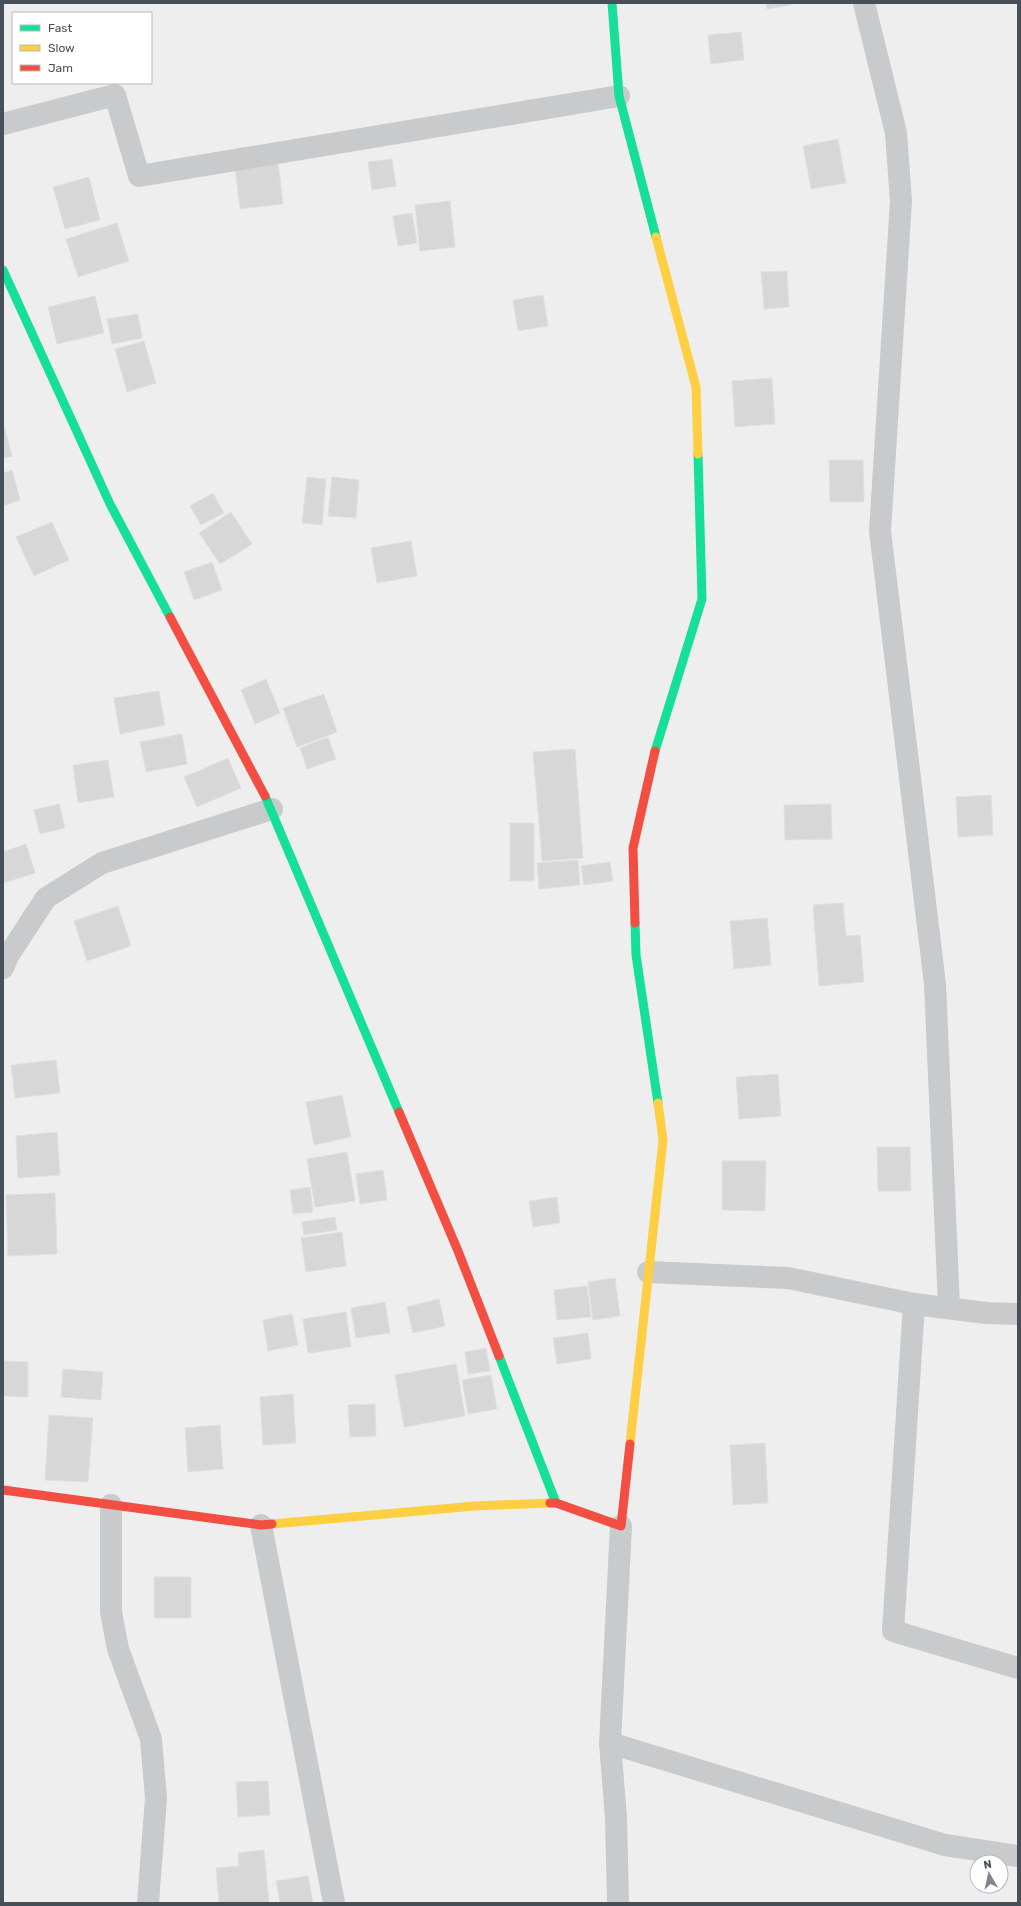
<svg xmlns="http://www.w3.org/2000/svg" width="1021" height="1906" font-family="Rubik,sans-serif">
<rect width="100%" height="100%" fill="#eee"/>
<path fill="#d7d7d8" stroke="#dfe0e1" d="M766,3H791V5L767,9Z
M741,32L744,60L711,64L708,35Z
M838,139L846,183L811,189L803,146Z
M392,159L396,186L372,190L368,162Z
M278,162L283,204L240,209L235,167Z
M89,177L100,220L65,229L53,187Z
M450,201L455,247L420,251L415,205Z
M412,213L417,243L398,246L393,216Z
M117,223L129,261L78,277L66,239Z
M787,271L789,307L764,309L761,272Z
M543,295L548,326L518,331L513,300Z
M95,296L104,333L57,344L48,307Z
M138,314L142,338L112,344L107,319Z
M144,341L156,383L127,392L115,349Z
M772,378L775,424L735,427L732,381Z
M4,426L12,456L3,458V427Z
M829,460H863L864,502H830Z
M12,470L20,500L3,506V473Z
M307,477L326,479L322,525L302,523Z
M332,477L359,480L356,518L328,516Z
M213,493L224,513L201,525L190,506Z
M231,512L252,544L220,564L199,533Z
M52,522L69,560L34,576L16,537Z
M411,541L417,576L377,583L371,548Z
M212,562L222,590L194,600L184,572Z
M266,679L280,713L255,724L241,690Z
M159,691L165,725L120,734L114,698Z
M324,694L337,732L297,747L283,708Z
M182,734L187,764L146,772L140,742Z
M328,737L336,759L307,769L300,748Z
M575,749L583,858L542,861L533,752Z
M228,758L241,788L197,807L184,777Z
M108,760L114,797L78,803L73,765Z
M991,795L993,835L958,837L956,797Z
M59,804L65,828L40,834L34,810Z
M831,804L832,839L785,840L784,805Z
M510,823H534V881H510Z
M26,844L35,873L3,883V852Z
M578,860L580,885L539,889L537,863Z
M610,862L613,881L584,885L581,866Z
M843,903L846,936L860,935L864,982L819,986L813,905Z
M118,906L131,946L87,961L74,921Z
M767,918L771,965L734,969L730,921Z
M56,1060L60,1093L15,1098L11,1065Z
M778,1074L781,1116L739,1119L736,1077Z
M342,1095L351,1137L314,1145L306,1102Z
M57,1132L60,1175L18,1178L16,1136Z
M877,1147H910L911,1191H878Z
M347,1152L355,1201L315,1207L307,1159Z
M722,1161H766L765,1211L722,1210Z
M383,1170L387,1200L360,1204L356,1174Z
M310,1187L313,1212L293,1214L290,1190Z
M55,1193L57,1254L8,1256L6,1195Z
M557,1197L560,1223L533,1227L529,1201Z
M335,1217L337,1230L304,1235L302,1222Z
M342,1232L346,1266L306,1272L301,1238Z
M615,1278L620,1316L593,1320L588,1282Z
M587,1286L591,1317L557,1320L554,1290Z
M439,1299L445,1326L413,1333L407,1307Z
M385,1302L390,1333L356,1338L351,1308Z
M346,1312L351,1347L308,1353L303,1319Z
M292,1314L298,1345L268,1351L263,1320Z
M588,1333L591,1359L557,1364L553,1338Z
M486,1348L490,1371L468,1374L465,1352Z
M3,1361L28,1362V1397L3,1396Z
M456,1364L465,1416L404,1427L395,1375Z
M63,1369L103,1372L101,1400L61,1397Z
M491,1375L497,1409L468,1414L462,1380Z
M293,1394L296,1443L263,1445L260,1397Z
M375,1404L376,1436L350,1437L348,1405Z
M49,1415L93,1418L88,1482L45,1480Z
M220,1425L223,1469L188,1472L185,1428Z
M765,1443L768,1503L733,1505L730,1445Z
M154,1577H191V1618H154Z
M268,1781L270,1815L238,1817L236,1782Z
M264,1850L269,1903H219L216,1868L239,1866L238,1853Z
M308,1876L313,1903H280L276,1881Z"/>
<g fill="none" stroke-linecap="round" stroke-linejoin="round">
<path stroke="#c8cacc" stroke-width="22" d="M864,3L896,133L901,201L880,531L935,984L949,1307
M3,124L115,95L139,176L619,96
M3,968L8,956L46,898L102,863L272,809
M648,1272L788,1278L914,1304L986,1313L1018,1314
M914,1304L893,1631L1018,1668
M111,1505V1612L118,1649L151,1739L156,1798L148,1903
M261,1525L334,1903
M621,1526L610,1743L945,1845L1018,1856
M610,1743L616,1818L618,1903"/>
<path stroke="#16e098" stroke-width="9" d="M612,3L619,96L656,237
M3,270L110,504L170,617
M655,751L702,599L698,454
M265,796L399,1112
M635,923L636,955L658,1103
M499,1356L556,1503"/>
<path stroke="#ffcf43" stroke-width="9" d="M656,237L696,387L698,454
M630,1444L663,1140L658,1103
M272,1524L475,1506L550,1503"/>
<path stroke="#f24e42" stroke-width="9" d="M170,617L265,796
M635,923L633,848L655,751
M399,1112L458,1251L499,1356
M3,1490L261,1525L272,1524
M550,1503H556L621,1526L630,1444"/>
</g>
<rect width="1021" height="1906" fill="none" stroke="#475058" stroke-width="8"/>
<rect x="12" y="12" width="140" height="72" fill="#ffffff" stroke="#b5b9bc"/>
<rect x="20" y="25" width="20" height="6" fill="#16e098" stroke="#b5b9bc"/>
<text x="48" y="32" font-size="12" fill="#475058">Fast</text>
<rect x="20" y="45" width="20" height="6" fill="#ffcf43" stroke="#b5b9bc"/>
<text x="48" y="52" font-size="12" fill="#475058">Slow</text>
<rect x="20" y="65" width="20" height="6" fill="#f24e42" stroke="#b5b9bc"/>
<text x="48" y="72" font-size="12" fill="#475058">Jam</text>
<g transform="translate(989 1874) rotate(351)"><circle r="19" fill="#ffffff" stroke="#b5b9bc"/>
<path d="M0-3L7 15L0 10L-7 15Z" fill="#81878c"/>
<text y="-6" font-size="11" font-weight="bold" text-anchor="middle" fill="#475058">N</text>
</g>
</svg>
